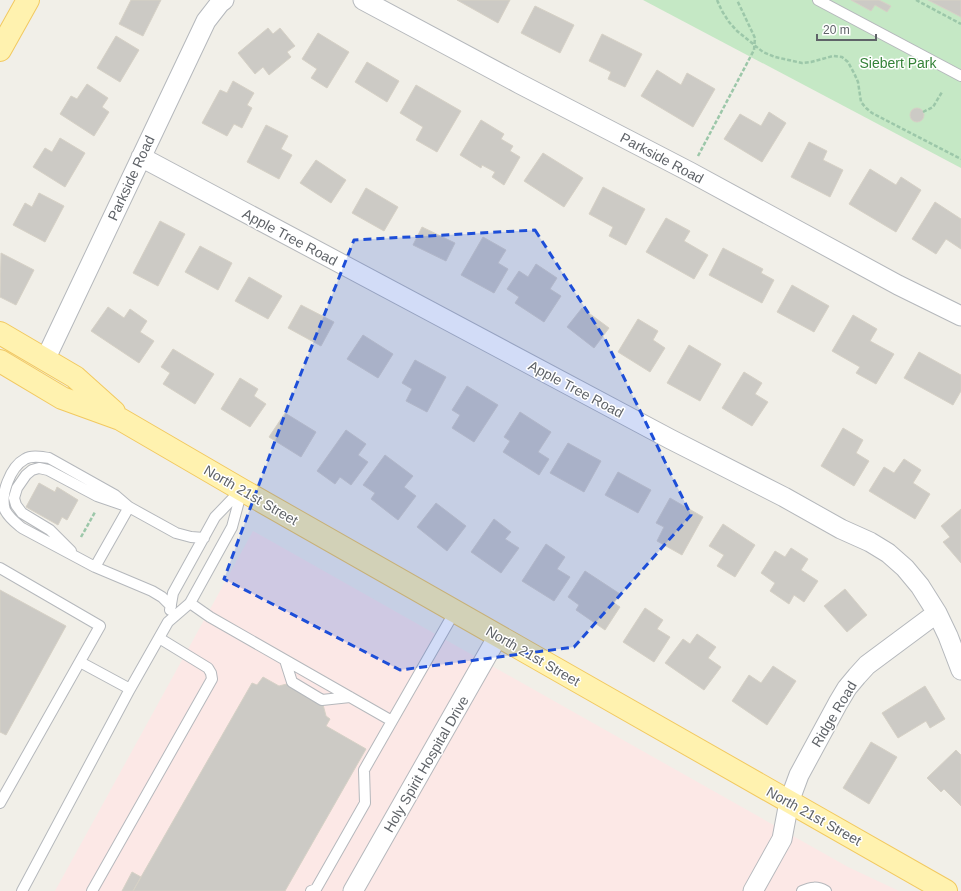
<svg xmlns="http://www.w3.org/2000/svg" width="961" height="891" font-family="Helvetica,sans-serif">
<rect width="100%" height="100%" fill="#f1efe8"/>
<path fill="#fce8e6" d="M253,531L848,867L899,891H55Z"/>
<path fill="#c5e8c5" d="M643,0H961V168Z"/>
<path fill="#cccac5" stroke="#d6d1c6" d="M131,0H161L143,36L119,24Z
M457,0H510L498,23Z
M851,0H879L891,6L887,12L875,5L871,11Z
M928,0H961V17Z
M535,6L574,25L560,53L521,33Z
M268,28L273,34L280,28L295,46L287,52L291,57L269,75L263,67L255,74L238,53Z
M318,33L349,52L327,88L311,78L317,69L302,59Z
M602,34L642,54L625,87L608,79L611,72L589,61Z
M116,36L139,50L120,82L97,68Z
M367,62L399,81L387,102L355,82Z
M657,70L681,85L687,73L715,89L693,127L641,96Z
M233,81L254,93L247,105L252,108L242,128L234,124L227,136L202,123L220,90L227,93Z
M87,84L108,98L102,107L109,112L94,136L60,114L71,96L77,99Z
M416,85L461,111L437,152L416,140L423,127L400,113Z
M910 115a7 7 0 1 1 14 0a7 7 0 1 1-14 0Z
M769,112L786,123L762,162L724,139L740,114L761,126Z
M481,120L504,134L501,139L513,146L510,151L520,157L504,185L492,177L495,172L482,165L481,168L460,155Z
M266,125L288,136L281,149L292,155L279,179L247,162Z
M60,138L85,153L65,187L33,167L45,148L52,152Z
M809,142L827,151L823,160L843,170L830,197L791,177Z
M543,153L583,178L564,207L524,181Z
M316,160L346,180L331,203L300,183Z
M870,169L896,185L901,177L921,190L896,232L849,204Z
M603,187L645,209L626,245L609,236L613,227L589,214Z
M366,188L398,207L384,231L352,213Z
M39,193L64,206L45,242L13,225L25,203L32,207Z
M935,202L961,219V249L946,239L936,254L912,239Z
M666,218L690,231L684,241L708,255L694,279L646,252Z
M160,221L185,234L158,286L133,273Z
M422,227L455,243L446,261L413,245Z
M483,237L506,250L498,263L508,269L494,293L461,275Z
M200,246L232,263L218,290L185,272Z
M723,248L763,269L761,273L774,280L762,303L709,275Z
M1,253L34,270L16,305L0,297Z
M536,264L557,278L550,289L561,296L544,322L515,303L519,297L507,289L519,271L528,277Z
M249,277L282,296L268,319L235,301Z
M792,285L829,306L814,332L777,312Z
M301,305L334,322L321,346L288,328Z
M108,307L124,318L130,309L147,321L140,332L154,341L139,363L91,331Z
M582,308L609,328L594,348L567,327Z
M853,315L877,329L870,341L894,354L876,384L856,373L860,367L832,351Z
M638,319L658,331L653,340L665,348L650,372L618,352Z
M363,335L393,354L378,378L347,359Z
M689,345L721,364L700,401L667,383Z
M173,349L214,374L195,404L163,384L170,373L161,367Z
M919,352L961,375V391L953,405L904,378Z
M415,360L446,377L427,412L406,401L412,389L402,383Z
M744,372L762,383L755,394L768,402L752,426L722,408Z
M240,378L258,389L254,396L266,404L250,427L221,409Z
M467,386L498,405L474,442L452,428L460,415L452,410Z
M520,412L551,432L538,452L549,459L539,475L503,452L510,441L504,437Z
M285,413L316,432L301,457L269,437Z
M843,428L863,440L856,453L869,461L854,486L821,466Z
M346,430L366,444L358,455L368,462L351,485L340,477L335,484L317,471Z
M568,443L601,461L584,492L550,473Z
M385,455L413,476L404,487L416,496L398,520L371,499L375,493L363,485Z
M904,459L921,470L913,483L930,494L915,519L869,491L884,467L894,473Z
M618,472L651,490L638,513L605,495Z
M39,483L55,492L57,487L78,500L67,520L62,517L58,525L26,507Z
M670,498L703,517L682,555L657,541L664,527L656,523Z
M436,503L466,526L447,551L417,527Z
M961,509V563L943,542L950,537L941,526Z
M494,519L511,532L505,539L519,548L501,573L471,552Z
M723,524L755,545L735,577L717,566L724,555L709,546Z
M546,544L565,557L557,569L570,577L554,601L522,581Z
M791,548L808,559L801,570L818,581L804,602L794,595L789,604L770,591L775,583L761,573L775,551L785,557Z
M585,571L620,594L614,603L620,607L605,630L576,610L579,605L568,597Z
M845,589L867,615L847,632L824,606Z
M0,590L66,626L6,735L0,732Z
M645,608L663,620L657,629L670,637L654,662L623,642Z
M697,634L716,647L708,658L721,667L704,690L665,663L683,639L690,644Z
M773,666L796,681L767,725L732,701L749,675L761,683Z
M263,677L279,686L298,681L320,693L326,716L330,719L326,726L366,749L285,891H133L252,683L257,685Z
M925,686L945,719L930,728L926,721L898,738L882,713Z
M871,742L897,757L869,804L843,788Z
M956,750L961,755V806L944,789L941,792L927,778Z
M132,872L141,877L133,891H122Z"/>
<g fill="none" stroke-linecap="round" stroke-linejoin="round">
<g stroke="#b5b8bc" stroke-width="12">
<path id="lane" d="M818,0L961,76
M71,551L50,530L22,513L16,505L14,498L17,488L26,475L32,470L39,468L48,470L97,496L129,507L95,567
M0,568L100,626L0,803
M190,603L210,617L392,721
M171,606L162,597L152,591L95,567L22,528C16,523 9,518 5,510C0,495 10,467 25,459C32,455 41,457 49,458L115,495L129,507L176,533L191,537L204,538
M170,610L173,593L215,517L241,490
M285,660L292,682L322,700L350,697
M80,662L130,689
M22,891L130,689L168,622L190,603L232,527L242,490
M92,891L212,679L211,673L208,668L159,638
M311,891L316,889L365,803L364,770L455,611
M802,891C811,887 817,886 826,891"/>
</g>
<g stroke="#b5b8bc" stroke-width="21">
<path id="street" d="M363,0L520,84L690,172L898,285L961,316
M141,157L670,439L784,497L841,529L870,542L888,553L905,568L920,586L937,613L948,636L961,670
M45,360L206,21L220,3L224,0
M353,891L498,636
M753,891L782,839L789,802L799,775L838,703L847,688L857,676L867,665L937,613"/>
</g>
<g stroke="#f2c960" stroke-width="24">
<path id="primary" d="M0,50L28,0
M0,333L75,377L114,412
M0,361L62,398L120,419L242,490L946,891"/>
</g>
<path stroke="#9cc7a9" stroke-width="2.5" stroke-dasharray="4 2" stroke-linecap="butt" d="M717,0L722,11L729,22L737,31L763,52L775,57L802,63L811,62L833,56L842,57L848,62L854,73L858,82L861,102L866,108L872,113L961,159
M916,0L961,24
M923,112L933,107L942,92
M698,156L754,50L755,38L737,0
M81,537L95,512"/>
<use href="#lane" stroke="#fff" stroke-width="10"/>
<use href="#street" stroke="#fff" stroke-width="19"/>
<use href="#primary" stroke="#fff2af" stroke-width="22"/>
</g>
<path fill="#1d4ed8" fill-opacity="0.2" stroke="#1d4ed8" stroke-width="3" stroke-dasharray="8 5" stroke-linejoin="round" d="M535,230L605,339L691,515L574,647L400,670L224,579L288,406L354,240Z"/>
<g text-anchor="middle" stroke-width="3" stroke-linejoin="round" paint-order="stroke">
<g font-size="14" fill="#348238" stroke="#fff">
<text x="898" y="68">Siebert Park</text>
</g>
<g font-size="14" fill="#5f6368" stroke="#fff">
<text transform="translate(662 158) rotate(28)" y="5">Parkside Road</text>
<text transform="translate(131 178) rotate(-65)" y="5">Parkside Road</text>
<text transform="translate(290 237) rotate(28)" y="5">Apple Tree Road</text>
<text transform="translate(576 389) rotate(28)" y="5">Apple Tree Road</text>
<text transform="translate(251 495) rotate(30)" y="5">North 21st Street</text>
<text transform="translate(533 656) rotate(30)" y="5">North 21st Street</text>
<text transform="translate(834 714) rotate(-59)" y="5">Ridge Road</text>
<text transform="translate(426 764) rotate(-60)" y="5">Holy Spirit Hospital Drive</text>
<text transform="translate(814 816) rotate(29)" y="5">North 21st Street</text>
</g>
</g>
<path d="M817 34v6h59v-6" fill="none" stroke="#5f6368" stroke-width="2"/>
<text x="823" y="34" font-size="12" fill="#5f6368" stroke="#ffffff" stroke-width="3" paint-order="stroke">20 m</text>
</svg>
